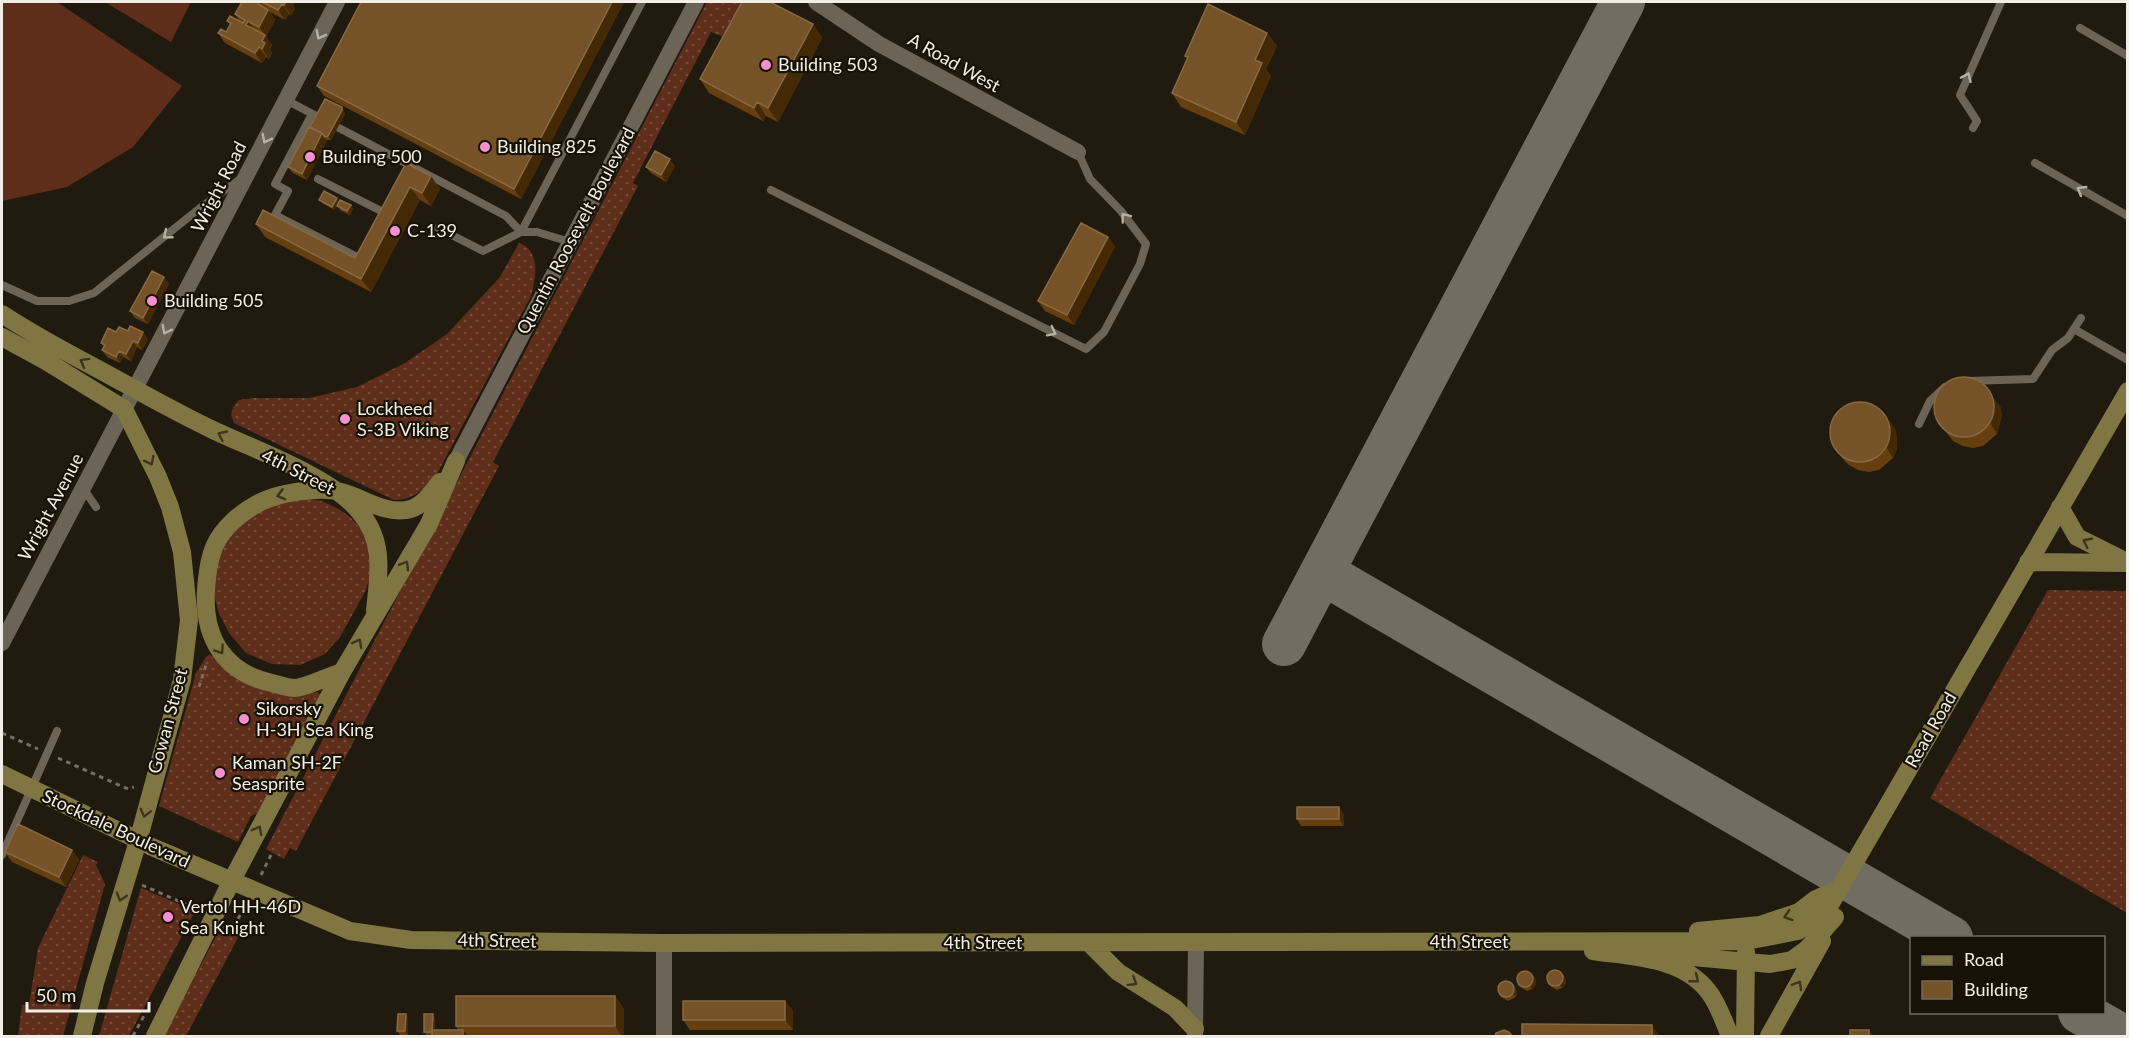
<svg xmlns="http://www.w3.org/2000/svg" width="2129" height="1038" font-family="Lato,sans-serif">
<defs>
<pattern id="grass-dots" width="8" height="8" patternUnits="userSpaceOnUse" patternTransform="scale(1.5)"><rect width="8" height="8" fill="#5e2e1a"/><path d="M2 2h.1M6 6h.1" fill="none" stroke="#764d3b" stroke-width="1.8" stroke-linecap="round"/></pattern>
</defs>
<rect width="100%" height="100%" fill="#211b0f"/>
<path fill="url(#grass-dots)" d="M707,2H755L730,39L711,32L633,183L638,186L493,462L499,466L296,851L290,848L284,859L266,849Z
M519,243C541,251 536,278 531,296L438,472C426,488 415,500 394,500L234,423L231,415L233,407L239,400L253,398H309L357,387L405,363L447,334L500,277Z
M298,497L322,501L339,509L350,517L361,529L371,555L370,577L365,592L340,637L325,654L300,665L272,664L246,653L229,633L218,611L211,582L218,551L245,514Z
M2048,590L2127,591V913L1930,798Z
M210,654L221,665L287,694L318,692L321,696L260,812L251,816L238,842L159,806L196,673L206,657Z
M83,855L98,862L96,865L105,884L63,1036H18L22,1005H29L38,948Z
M141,888L195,911L129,1036H99Z
M223,923L241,932L186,1036H163Z"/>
<path fill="#5e2e1a" d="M2,2H57L182,86L133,147L67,187L2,201Z
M105,2H191L171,42Z"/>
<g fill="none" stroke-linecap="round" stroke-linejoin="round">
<path stroke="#726d62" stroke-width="44" d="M1323,573L1951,938
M1284,644L1623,2
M2080,1012L2122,1036"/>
<path stroke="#756f65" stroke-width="3" stroke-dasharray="4.5 4.5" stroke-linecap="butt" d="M199,687L207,662
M2,733L38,749
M58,758L128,789L134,787
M261,875L271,855
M142,885L199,910
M228,924L242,932
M234,927L245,905
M133,1036L146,1012"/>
<path stroke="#6c6456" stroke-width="8" d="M2080,28L2128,56
M286,100L506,216L521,232L642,2
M312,114L275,184L288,191L275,215L363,260L365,257
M1973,128L1977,121L1960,95L2001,2
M2035,163L2128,216
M318,179L387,214
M771,190L1086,349L1104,332L1140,264L1146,244L1121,211L1090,179L1078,152
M438,228L483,251L521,232H537L570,242
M2,285L37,301H69L94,293L200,208L239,180
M2074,329L2128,360
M1968,381L2033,379L2052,350L2068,338L2081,318
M1919,424L1930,401L1945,387
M83,488L96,507
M2,855L57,731"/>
<path stroke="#6c6456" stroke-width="16" d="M816,2L879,44L1078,152
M456,461L696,2
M2,643L337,2
M664,943V1036
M1195,1036L1196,943"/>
<path stroke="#7f7644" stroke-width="18" d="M2,314C32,334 64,351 96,368C135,389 173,411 213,430C255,450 330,476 359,511C385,541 379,574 375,610
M2,337L46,361L124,409L158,477L170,507L182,552L189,620L182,680L138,841L95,983L82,1036
M2060,507L2077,537L2123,560
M2028,562L2128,563
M342,672C332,675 304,688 295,688C288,688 279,685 272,683C224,673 203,637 206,590C207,575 209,558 215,545C223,528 240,513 257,504C276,493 319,486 341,492C362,497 384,514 406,510C422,508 431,493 440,482
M2,774L152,847L350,931L411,940L664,943L1746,941L1798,931L1827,910L2128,391
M1698,931L1760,925L1799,912L1816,899L1839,889
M1089,943L1118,972L1175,1008L1195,1029
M1593,951C1632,957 1682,957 1708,991C1718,1003 1724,1022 1730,1036
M1638,952L1770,964L1792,960L1807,949L1835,917
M155,1036L231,882L342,672L429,524L456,461
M1745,1036L1746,952
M1769,1036L1822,941"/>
</g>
<path fill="#663f10" d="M242,2H295L293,7L295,9L291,15L289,14L285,20L270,12L275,20L266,37L272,45L270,49L272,53L269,59L266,57L262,63L225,43L218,33L226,32L230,25L227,21L240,22L235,14Z
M361,2H624L521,199L324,96L317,86Z
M813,24L822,38L778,122L766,116L763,121L709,93L700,79Z
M1267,33L1277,46L1266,69L1271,76L1245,135L1181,107L1172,93L1187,59L1185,56Z
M342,107L345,114L331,140H327L307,180L293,173L288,167L310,127Z
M406,163L440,189L431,206L420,200L371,292L265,237L256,224L355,258Z
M675,166L666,182L651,173L646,167Z
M324,191L335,210L322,203L319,200Z
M337,206L353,208L350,215L340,210Z
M1108,237L1115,247L1074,325L1045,311L1038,301Z
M169,284L148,324L135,318L130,311Z
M128,331L148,339L142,350L137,347L131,361L123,357L120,363L107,357L102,350L104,347L101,343L116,332Z
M2000,406L2002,415L1997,434L1983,446L1973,448L1963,446L1953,441L1940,424Z
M1896,430L1897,449L1893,458L1879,470L1869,472L1858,470L1849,465L1842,458L1835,448Z
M1344,814V826H1301L1297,819Z
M72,850L79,860L66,887L12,862L5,852Z
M1562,974L1565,977L1566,983L1562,988L1557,990L1550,986L1547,983Z
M1532,975L1535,978L1536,984L1532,989L1527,991L1520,987L1517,984Z
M1517,991L1516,997L1508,1001L1501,997L1499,994Z
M615,996L624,1009V1036H424H432L427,1035L424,1032L435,1018V1030H458L456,1026Z
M785,1001L793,1011V1030H690L683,1020Z
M406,1014L408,1018V1035H400L397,1031Z"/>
<path fill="#442906" d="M286,2H295L293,7L295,9L291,15L284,5Z
M612,2H624L521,199L514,189Z
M282,4L289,14L285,20L278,10Z
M268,10L275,20L266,37L272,45L270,49L272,53L269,59L262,49V41L265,35L259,27Z
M248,21L255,31L246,25Z
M813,24L822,38L778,122L768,108Z
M1267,33L1277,46L1266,69L1271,76L1245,135L1236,122L1255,60Z
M259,47L266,57L262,63L255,53Z
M757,102L766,116L763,121L754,108Z
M342,107L345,114L331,140L328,136Z
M322,133L327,140L307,180L302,174Z
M670,159L675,166L666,182L661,175Z
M431,176L440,189L431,206L422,193Z
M410,187L420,200L371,292L361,279Z
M337,198L339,202L335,210L332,207Z
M351,205L353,208L350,215L347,211Z
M1108,237L1115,247L1074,325L1067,315Z
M164,277L169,284L148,324L143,318Z
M143,332L148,339L142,350L138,343Z
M133,341L137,347L131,361L126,354Z
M119,351L123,357L120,363L116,357Z
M1992,396L2000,406L2002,415L1997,434L1990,423Z
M1889,420L1896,430L1897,449L1893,458L1886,447Z
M1339,807L1344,814V826L1339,819Z
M72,850L79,860L66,887L59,877Z
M1562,974L1565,977L1566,983L1562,988L1560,985Z
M1532,975L1535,978L1536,984L1532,989L1530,986Z
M1514,986L1517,991L1516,997L1513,994Z
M615,996L624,1009V1036H622L615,1026Z
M785,1001L793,1011V1030L785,1020Z
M406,1014L408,1018V1035L405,1031Z
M433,1014L435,1018V1035L433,1032Z
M1652,1025L1659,1035V1036H1652Z
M463,1030L468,1036H463Z
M1869,1030L1873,1036H1869Z"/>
<path fill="#755227" stroke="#886a45" stroke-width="1.5" d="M242,2H259L258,4L268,10L259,27L248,21L246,25L265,35L262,41L265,43L262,49L259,47L255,53L218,33L221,29L226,32L231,23L227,21L230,16L243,23L245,20L235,14Z
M262,2H286L284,5L282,4L278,10Z
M361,2H612L514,189L317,86Z
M742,2H770L813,24L768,108L757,102L754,108L700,79Z
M1208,4L1267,33L1255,60L1262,63L1236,122L1172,93L1188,57L1185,56Z
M325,99L342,107V110L328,136L325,137L322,133L310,127Z
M309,127L322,133L302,174L288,167Z
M655,151L670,159L661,175L646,167Z
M406,163L431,176L422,193L410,187L361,279L256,224L263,210L355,258Z
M324,191L337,198L332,207L319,200Z
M340,200L351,205L347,211L337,206Z
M1081,223L1108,237L1067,315L1038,301Z
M152,271L164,277L143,318L130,311Z
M130,326L143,332L138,343L133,341L126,354L119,351L116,357L102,350L105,345L101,343L108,328L116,332L119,327L128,331Z
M1934 407a30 30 0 1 1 60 0a30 30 0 1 1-60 0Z
M1830 432a30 30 0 1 1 60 0a30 30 0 1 1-60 0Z
M1297,807H1339V819H1297Z
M18,824L72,850L59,877L5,852Z
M1547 978a8 8 0 1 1 16 0a8 8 0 1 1-16 0Z
M1517 979a8 8 0 1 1 16 0a8 8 0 1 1-16 0Z
M1498 989a8 8 0 1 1 16 0a8 8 0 1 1-16 0Z
M456,996H615V1026H456Z
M683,1001H785V1020H683Z
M398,1014H406L405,1031H397Z
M424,1014H433L432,1032H424Z
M1522,1024L1652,1025V1036H1522Z
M432,1030H463V1036H432Z
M1504,1030L1509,1032L1512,1036H1495L1496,1033Z
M1850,1030H1869V1036H1850Z"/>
<defs><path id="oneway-chevron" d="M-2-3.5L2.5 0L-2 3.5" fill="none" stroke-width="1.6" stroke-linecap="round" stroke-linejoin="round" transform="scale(1.5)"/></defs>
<g stroke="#b6b0a5">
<use href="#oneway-chevron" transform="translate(320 35) rotate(118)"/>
<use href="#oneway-chevron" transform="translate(1967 77) rotate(-66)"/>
<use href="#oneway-chevron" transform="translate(266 139) rotate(117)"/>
<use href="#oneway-chevron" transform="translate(2081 190) rotate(-150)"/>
<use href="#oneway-chevron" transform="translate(1125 217) rotate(-128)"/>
<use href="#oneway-chevron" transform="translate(167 235) rotate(141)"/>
<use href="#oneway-chevron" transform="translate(166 330) rotate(117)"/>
<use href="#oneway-chevron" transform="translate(1052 332) rotate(27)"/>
</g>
<g stroke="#3c351c">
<use href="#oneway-chevron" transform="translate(84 362) rotate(-151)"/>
<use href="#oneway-chevron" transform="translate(222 435) rotate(-155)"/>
<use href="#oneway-chevron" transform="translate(150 461) rotate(63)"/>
<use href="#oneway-chevron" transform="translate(281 495) rotate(166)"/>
<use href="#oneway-chevron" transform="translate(2087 542) rotate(-153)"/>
<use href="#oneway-chevron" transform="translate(405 565) rotate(-60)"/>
<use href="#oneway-chevron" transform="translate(358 643) rotate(-61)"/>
<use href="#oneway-chevron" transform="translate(220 650) rotate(56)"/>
<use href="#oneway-chevron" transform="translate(145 813) rotate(104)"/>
<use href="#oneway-chevron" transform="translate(258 830) rotate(-62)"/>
<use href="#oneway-chevron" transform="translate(121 897) rotate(107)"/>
<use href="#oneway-chevron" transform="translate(1788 916) rotate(162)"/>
<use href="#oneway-chevron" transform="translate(1695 979) rotate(39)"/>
<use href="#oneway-chevron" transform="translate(1133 982) rotate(32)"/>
<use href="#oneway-chevron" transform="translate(1798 985) rotate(-60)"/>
</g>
<g fill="#f690d1" stroke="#181206" stroke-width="2">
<circle cx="766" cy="65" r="6"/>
<circle cx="485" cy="147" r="6"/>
<circle cx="310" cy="157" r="6"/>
<circle cx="395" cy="231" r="6"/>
<circle cx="152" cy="301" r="6"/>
<circle cx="345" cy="419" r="6"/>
<circle cx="244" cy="719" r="6"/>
<circle cx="220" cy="773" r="6"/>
<circle cx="168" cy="917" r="6"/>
</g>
<g text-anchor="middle" stroke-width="4.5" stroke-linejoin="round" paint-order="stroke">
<g font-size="18" fill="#f2eee5" stroke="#181206">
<text transform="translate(954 63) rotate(29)" y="6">A Road West</text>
<text transform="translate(219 187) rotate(-63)" y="6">Wright Road</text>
<text transform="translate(576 231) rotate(-62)" y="6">Quentin Roosevelt Boulevard</text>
<text transform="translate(298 472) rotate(27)" y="6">4th Street</text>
<text transform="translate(51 507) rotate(-62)" y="6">Wright Avenue</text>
<text transform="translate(168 721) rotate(-75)" y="6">Gowan Street</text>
<text transform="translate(1931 730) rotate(-60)" y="6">Read Road</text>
<text transform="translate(116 829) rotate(25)" y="6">Stockdale Boulevard</text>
<text transform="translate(497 941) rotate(1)" y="6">4th Street</text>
<text x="1469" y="948">4th Street</text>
<text x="983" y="949">4th Street</text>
</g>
<g font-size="18" fill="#f2eee5" stroke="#181206" text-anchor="start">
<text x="778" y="71">Building 503</text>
<text x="497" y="153">Building 825</text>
<text x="322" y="163">Building 500</text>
<text x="407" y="237">C-139</text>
<text x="164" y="307">Building 505</text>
<text x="357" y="415">Lockheed<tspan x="357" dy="21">S-3B Viking</tspan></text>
<text x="256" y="715">Sikorsky<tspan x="256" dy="21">H-3H Sea King</tspan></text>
<text x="232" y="769">Kaman SH-2F<tspan x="232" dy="21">Seasprite</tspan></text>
<text x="180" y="913">Vertol HH-46D<tspan x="180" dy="21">Sea Knight</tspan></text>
</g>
</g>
<rect width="2129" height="1038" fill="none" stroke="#f2eee5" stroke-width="6"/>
<rect x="1910" y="936" width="195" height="78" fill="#181206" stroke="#6f6a5f" stroke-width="1.5"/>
<rect x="1922" y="956" width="30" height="9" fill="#7f7644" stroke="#6f6a5f" stroke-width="1.5"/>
<text x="1964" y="966" font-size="18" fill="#f2eee5">Road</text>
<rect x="1922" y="981" width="30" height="18" fill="#755227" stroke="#6f6a5f" stroke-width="1.5"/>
<text x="1964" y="996" font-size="18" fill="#f2eee5">Building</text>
<path d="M27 1002v9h122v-9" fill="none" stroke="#f2eee5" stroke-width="3"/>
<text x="36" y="1002" font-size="18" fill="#f2eee5" stroke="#181206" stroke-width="4.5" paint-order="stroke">50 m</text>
</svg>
